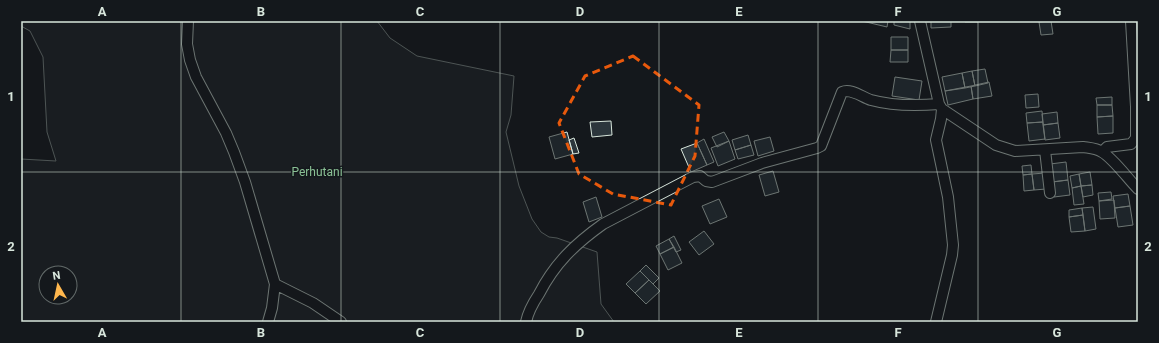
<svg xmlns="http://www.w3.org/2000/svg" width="1159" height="343" font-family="Roboto,sans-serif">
<rect width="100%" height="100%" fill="#14181c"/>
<path fill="#202428" stroke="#939e99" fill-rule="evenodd" d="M21,21H377L390,38L417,56L514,76L511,115L506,132L519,186L532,219L541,232L549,237L557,238L597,252L601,304L614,322H21V159L56,161L47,132L43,57L30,31L21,26ZM46,273H70V297H46Z"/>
<path fill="#2c363c" stroke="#d8e6dc" d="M862,21H888L887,27Z
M894,21H910V29L894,25Z
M931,21H951V27L931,28Z
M965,21H978V22H965Z
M1051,21L1053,34L1041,35L1039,22Z
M891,37H908V50H891Z
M891,50H908V62H890Z
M985,69L988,83L975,86L972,71Z
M972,71L975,86L965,88L962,73Z
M962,73L965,88L945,91L942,77Z
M895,77L922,81L919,100L892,96Z
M989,82L992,96L973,99L971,86Z
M971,86L973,99L948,105L945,91Z
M1038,94L1039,107L1026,108L1025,95Z
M1112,97V105H1097L1096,98Z
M1097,105H1112L1113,116L1097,117Z
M1042,111L1043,122L1027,123L1026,113Z
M1057,112L1058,123L1043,125L1042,114Z
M1113,116V133L1098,134L1097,117Z
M611,121L612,135L592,137L590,122Z
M1043,122L1045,139L1029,141L1027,123Z
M1058,123L1060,138L1045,140L1043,125Z
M567,132L573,154L555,159L549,137Z
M724,132L729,141L717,147L712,137Z
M748,135L751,145L735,150L732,140Z
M770,137L774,151L758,156L754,141Z
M574,138L579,153L573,154L569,140Z
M704,139L714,162L707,165L697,143Z
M729,141L735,159L718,166L711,148Z
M697,143L707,165L691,172L681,149Z
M751,145L754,155L738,159L735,150Z
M1066,162L1068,180L1052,182L1050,164Z
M1031,165L1032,174L1023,175L1022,166Z
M773,171L779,192L765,196L759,175Z
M1090,172L1092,185L1081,186L1079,174Z
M1045,173L1046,189L1034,190L1032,174Z
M1032,174L1034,190L1024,191L1023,175Z
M1079,174L1081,186L1072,188L1070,176Z
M1068,180L1070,195L1054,197L1052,182Z
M1092,185L1093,195L1083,197L1081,186Z
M1081,186L1084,204L1074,205L1072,188Z
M1111,192L1112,199L1099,201L1098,193Z
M1128,194L1130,206L1115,208L1113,196Z
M596,197L602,217L589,222L583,202Z
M719,199L727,217L710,224L702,206Z
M1114,200L1115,218L1100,219L1099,201Z
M1130,206L1133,225L1118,227L1115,208Z
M1093,207L1096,229L1085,231L1082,208Z
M1082,208L1083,215L1069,217V210Z
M1083,215L1085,231L1071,232L1069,217Z
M704,231L714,244L699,255L689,242Z
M674,236L681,250L676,252L669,239Z
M669,239L674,247L660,254L656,246Z
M674,247L682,263L668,270L660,254Z
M646,265L659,278L653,284L640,271Z
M640,271L649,280L635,293L626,284Z
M649,280L660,291L646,304L635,293Z"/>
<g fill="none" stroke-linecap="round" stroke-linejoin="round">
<g stroke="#d8e6dc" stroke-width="12">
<path id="minor" d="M188,21L187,44L190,60L196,77L226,133L234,152L245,182L275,284L272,308L268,322
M920,21L939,104L942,109L996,145L1015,151L1083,147C1089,148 1096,148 1102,152C1113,158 1128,179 1138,189
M1045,150L1050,193
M1102,152L1107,147L1131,144L1136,138V107L1131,21
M275,284L313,303L341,322
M526,322C528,312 533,303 539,294C555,263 575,244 603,224L693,177L700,176L706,181L712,182L762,163L817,148L821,146L842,92C851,88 862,97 871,100C893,106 916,106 939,104
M936,322L952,255L953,245L948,197L936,140L941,119L942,109"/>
</g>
<use href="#minor" stroke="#14181c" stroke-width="10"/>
</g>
<path d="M0 0H1159V343H0ZM633,56L699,105L695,156L671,205L613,194L579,174L559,123L585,76Z" fill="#14181c" fill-opacity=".55" fill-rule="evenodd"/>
<path fill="none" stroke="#e8590c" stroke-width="3" stroke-dasharray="8 5" stroke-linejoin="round" d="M633,56L699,105L695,156L671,205L613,194L579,174L559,123L585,76Z"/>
<path fill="none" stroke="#d8e6dc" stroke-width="1" stroke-opacity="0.55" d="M181,21V322M341,21V322M500,21V322M659,21V322M818,21V322M978,21V322M21,172H1138"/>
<g text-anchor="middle" stroke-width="3" stroke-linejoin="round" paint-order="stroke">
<g font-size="12" fill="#8ac095" stroke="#14181c">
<text x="317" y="176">Perhutani</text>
</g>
</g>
<rect width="1159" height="343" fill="none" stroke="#14181c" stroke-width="44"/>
<g transform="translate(58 285) rotate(351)"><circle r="19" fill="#14181c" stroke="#626a69"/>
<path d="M0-3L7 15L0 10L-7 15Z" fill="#ffb74d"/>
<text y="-6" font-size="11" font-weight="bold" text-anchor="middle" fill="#d8e6dc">N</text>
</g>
<rect x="22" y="22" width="1115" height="299" fill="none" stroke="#d8e6dc" stroke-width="1.5"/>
<g font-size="13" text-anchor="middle" font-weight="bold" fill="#d8e6dc">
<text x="102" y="16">A</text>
<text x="261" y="16">B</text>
<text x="420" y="16">C</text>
<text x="580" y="16">D</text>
<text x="739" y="16">E</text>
<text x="898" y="16">F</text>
<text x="1057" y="16">G</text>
<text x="11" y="101">1</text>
<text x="1148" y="101">1</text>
<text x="11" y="251">2</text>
<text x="1148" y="251">2</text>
<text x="102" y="337">A</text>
<text x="261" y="337">B</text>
<text x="420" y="337">C</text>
<text x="580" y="337">D</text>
<text x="739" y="337">E</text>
<text x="898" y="337">F</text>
<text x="1057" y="337">G</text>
</g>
</svg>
